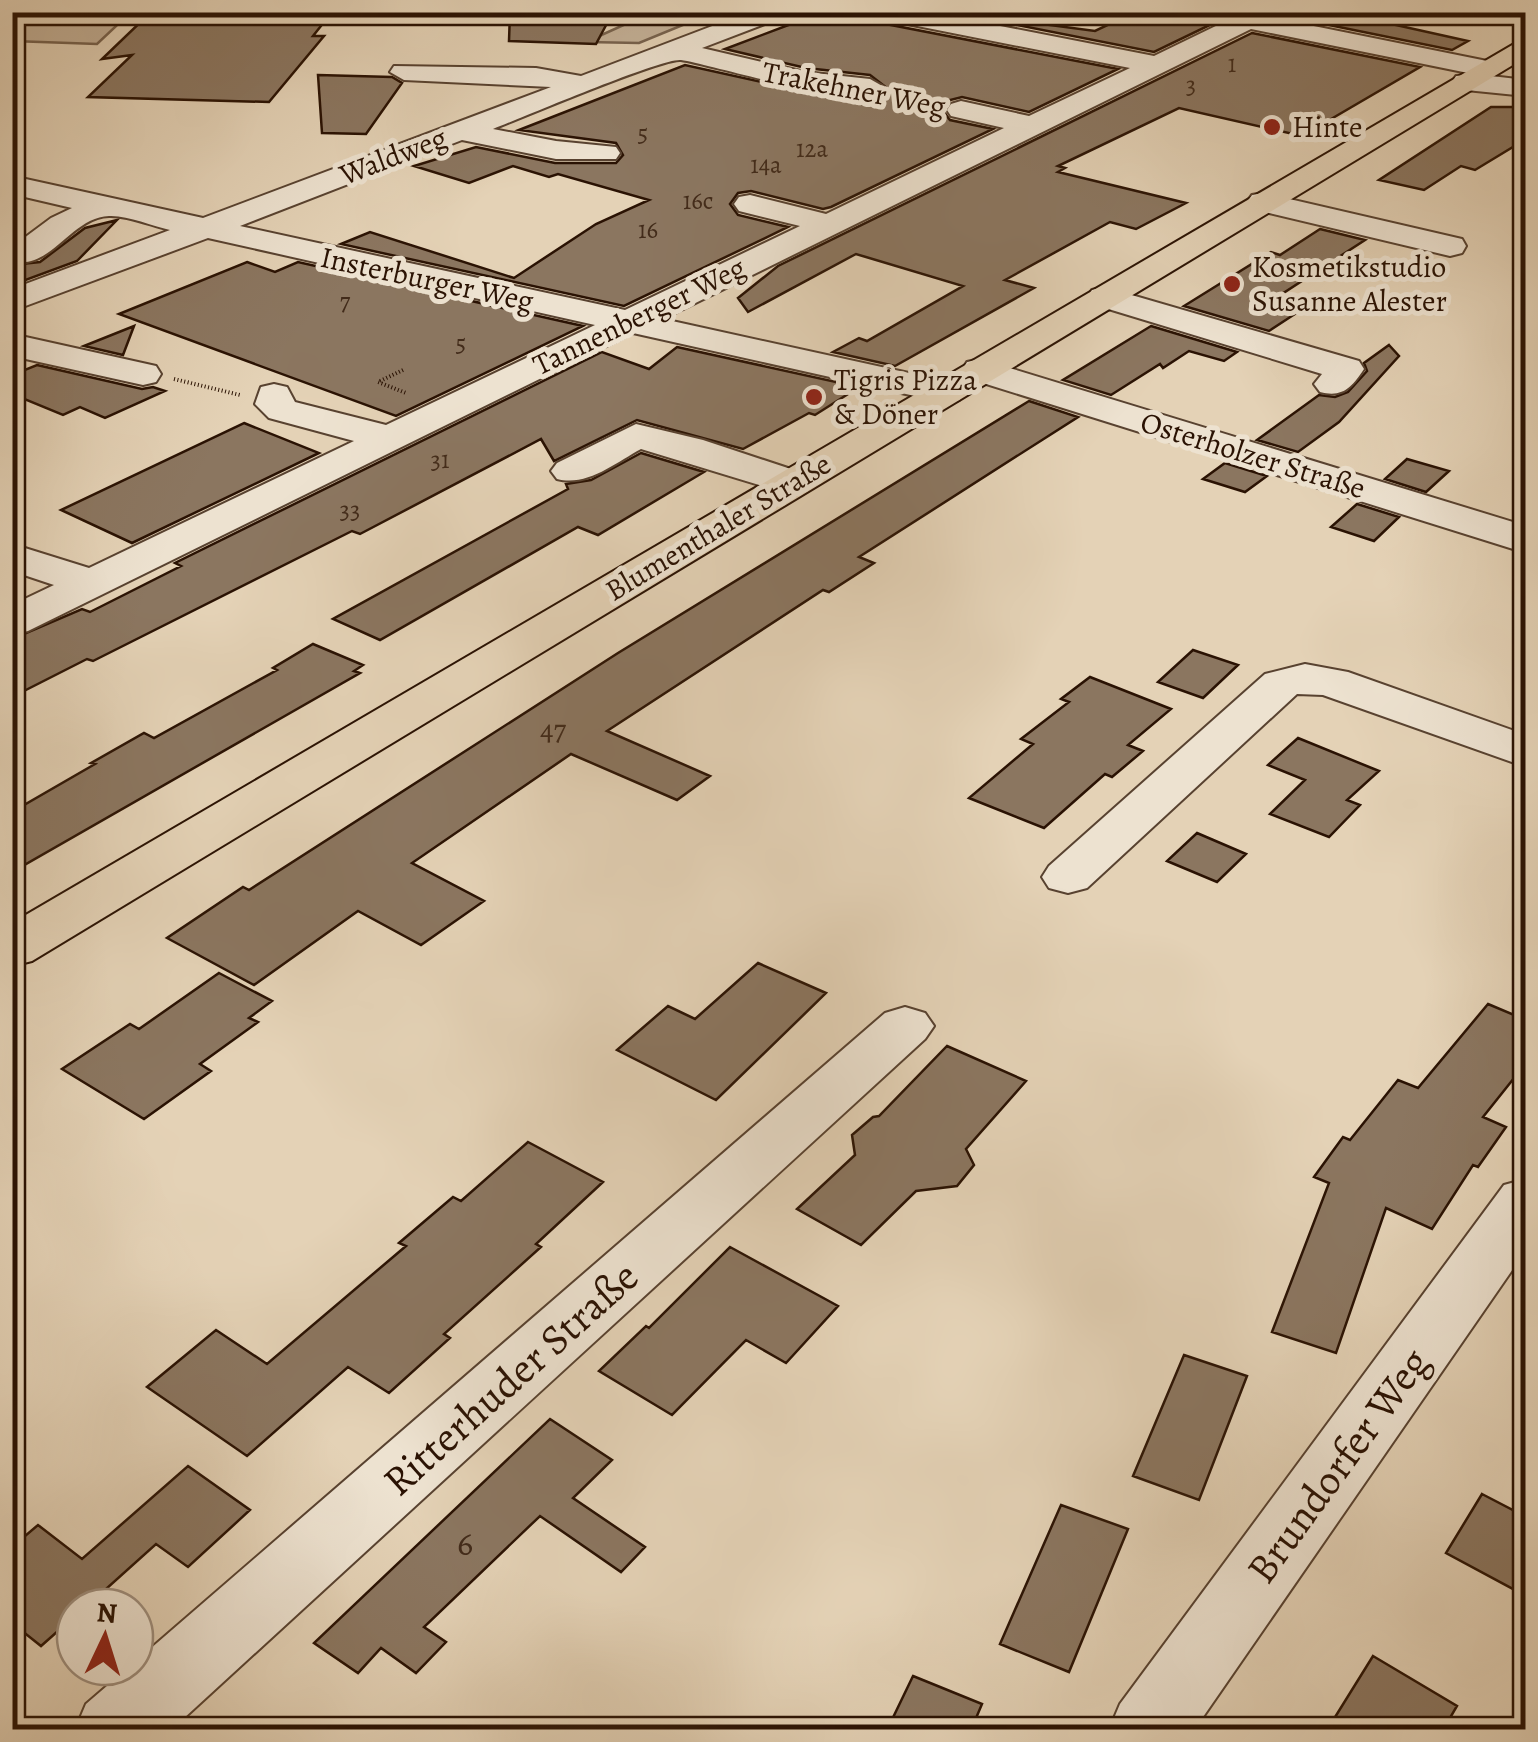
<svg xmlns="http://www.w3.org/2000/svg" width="1538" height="1742" font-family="Alegreya,serif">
<rect width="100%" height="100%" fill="#e4d2b6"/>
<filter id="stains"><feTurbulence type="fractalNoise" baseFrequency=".002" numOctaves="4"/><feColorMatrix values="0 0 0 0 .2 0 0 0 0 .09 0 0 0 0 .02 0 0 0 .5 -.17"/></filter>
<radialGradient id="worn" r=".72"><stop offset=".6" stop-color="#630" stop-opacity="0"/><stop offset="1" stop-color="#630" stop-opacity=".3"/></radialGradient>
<path fill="#c4b198" stroke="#77624e" stroke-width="2.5" d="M13,12H130V13L97,44L13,41Z
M650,13H712L639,43L586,42Z"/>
<path fill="#8b7660" stroke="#2a1203" stroke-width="2.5" d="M151,12H332L313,36H324L269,102L88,97L132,55L102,59Z
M510,12H613L596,44L509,41Z
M800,12H871L886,24L1118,69L1029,112L962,97L950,100L944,112L950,120L993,129L831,207L823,209L751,191L738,193L730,204L738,215L788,227L624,306L341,244L370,232L514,278L596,224L649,200L558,174L549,177L513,166L469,183L414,166L476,147L555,163H616L623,155L616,143L519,130L685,65L820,95L871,97L887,88L870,75L806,68L725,49L799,21Z
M951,12L1095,31L1135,12H1214L1216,22L1154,52Z
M1281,12L1351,15L1468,41L1452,50L1280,15Z
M1252,33L1420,67L1302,136L1179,108L1058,166L1065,168L1058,172L1186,203L1136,229L1110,222L1005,280L1034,288L895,366L833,352L859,338L867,341L963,286L856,254L748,312L738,298L778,266Z
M318,75L392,77L402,83L366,134L322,133Z
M1491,107H1526V139L1475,170L1461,166L1424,190L1379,180Z
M117,220L77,261L12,285V265L40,262L85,228Z
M1320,229L1365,240L1268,303L1298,312L1269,331L1184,306L1271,252L1280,255Z
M247,262L275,272L298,262L583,326L396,416L119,314Z
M134,326L123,355L84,346Z
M1151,326L1237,352L1224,361L1189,351L1163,368L1160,364L1111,395L1063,380Z
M1389,345L1399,356L1339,422L1298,452L1257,440L1319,395L1335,397L1348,392L1367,371L1364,363Z
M677,347L859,387L815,415L809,413L743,449L637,420L554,461L541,439L360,534L352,531L93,661L87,659L12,697V639L82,609L90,612L181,566L175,563L602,352L649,369Z
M37,365L142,389L153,387L165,391L105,418L80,407L63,415L12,394V375Z
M1029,401L1078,417L859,557L874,563L829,592L823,590L607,731L710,776L677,800L571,754L412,863L484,901L421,945L358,911L254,985L167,938L243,887L249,890L618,653Z
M244,423L319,453L132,543L61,510Z
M641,453L704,472L598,535L578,527L380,640L333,619L568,489L566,484L591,480Z
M1407,459L1449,471L1426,492L1385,479Z
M1225,463L1267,476L1245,492L1203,479Z
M1357,504L1399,517L1374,541L1331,527Z
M313,644L363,665L354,671L360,673L12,872V812L95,764L91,763L144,733L154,738L277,670L273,668Z
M1193,650L1238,665L1203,698L1158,682Z
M1090,677L1171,709L1128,745L1143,751L1112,777L1105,774L1044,828L969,798L1033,744L1021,739L1069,702L1061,699Z
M1298,738L1379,771L1347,800L1360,805L1329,837L1270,814L1305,780L1268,765Z
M1197,833L1246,854L1217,882L1167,861Z
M758,963L826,993L716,1100L617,1050L668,1006L695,1019Z
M219,973L272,1001L249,1018L258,1022L200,1064L211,1071L144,1119L62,1069L130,1024L139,1029Z
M1488,1004L1526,1020V1063L1483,1117L1506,1127L1478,1167L1473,1165L1432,1229L1386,1208L1336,1353L1272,1332L1329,1183L1314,1177L1343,1137L1350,1140L1398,1080L1418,1088Z
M947,1046L1026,1081L966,1149L974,1165L957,1186L916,1191L861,1245L797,1209L855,1155L852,1135L873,1117L879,1116Z
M528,1142L603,1182L536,1244L541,1247L444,1334L450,1338L389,1393L348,1367L247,1456L147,1387L216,1330L267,1364L406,1246L399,1243L453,1197L461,1201Z
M730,1247L838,1306L786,1363L746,1340L672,1415L599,1371L646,1326L649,1328Z
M1184,1355L1247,1376L1199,1500L1133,1476Z
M550,1419L612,1460L573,1498L645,1547L621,1572L540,1516L424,1627L446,1642L416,1673L381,1648L358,1673L314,1643Z
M188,1466L250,1510L188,1567L156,1544L86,1607H75V1616L41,1646L12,1623V1547L38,1525L82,1559Z
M1482,1494L1526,1517V1596L1446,1553Z
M1061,1505L1128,1529L1069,1672L1000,1644Z
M1373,1656L1457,1706L1443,1730H1327Z
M913,1676L982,1704L971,1730H887Z"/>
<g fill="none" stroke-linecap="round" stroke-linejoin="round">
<g stroke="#584230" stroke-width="4">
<path id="minor" d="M749,12H786L783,17L702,48L805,72L870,79L884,87C864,113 715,65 681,60C664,57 521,118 493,129L556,141L616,147L620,153L616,159H556L462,140L240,226L625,310L800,226L739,211L734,204L739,197L750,195L826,214L1004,128L951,116L947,110L951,104L961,101L1029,116L1130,68L887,20L875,12H929L1154,56L1222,23L1216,17L1219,12H1278L1274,18L1497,63L1501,69L1491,76L1526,80V96L1466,90L1452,82L1456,76L1473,74L1251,29L663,319L959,384L965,392L959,400L946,403L633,333L28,631L12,635V605L54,585L12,571V544L89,568L354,441L269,418L255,404L261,387L274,384L287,387L295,402L386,425L595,325L208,238L12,311V289L170,230C152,226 127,215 109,216C71,217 51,271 12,261V247L51,218L72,208L12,194V176L203,218L551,87L404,80L390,72L394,66L536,68L581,76Z
M1263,193L1462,239L1466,246L1462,253L1450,256L1252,209L1247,202L1252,195Z
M1104,287L1359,361L1364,369C1352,387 1343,398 1320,392L1314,384L1322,374L1092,304L1087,297L1092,290Z
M12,334L156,366L161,374L156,382L143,385L12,356Z
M980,359L1526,526V553L967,378L962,370L967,362Z
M636,424L703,440L806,474L812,483L806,492L792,495L641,449C615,463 587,487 557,479L551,471L557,463Z
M1305,664L1348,672L1526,735V767L1323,695L1297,694L1087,888L1068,893L1049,888L1042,877L1049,866L1265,674Z
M905,1007L925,1013L934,1026L925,1039L171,1730H75L86,1704L129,1667H135V1662L885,1013Z
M1526,1179V1250L1194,1730H1109L1120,1704L1504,1185Z"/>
</g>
<g stroke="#2a1203" stroke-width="4">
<path id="major" d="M1526,37V57L32,961L12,966V923Z"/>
</g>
<path stroke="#2a1203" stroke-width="4" stroke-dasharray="1 2.5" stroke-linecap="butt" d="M899,97L931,105
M403,370L378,382L406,393
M174,379L240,395"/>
<use href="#minor" fill="#ede2d0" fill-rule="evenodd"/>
<use href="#major" fill="#e4d2b6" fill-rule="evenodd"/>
</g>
<g fill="#8f2418" stroke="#ede2d0" stroke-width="4">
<circle cx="1272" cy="127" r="10"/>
<circle cx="1232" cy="284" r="10"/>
<circle cx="814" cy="397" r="10"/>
</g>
<g text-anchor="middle" stroke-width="10" stroke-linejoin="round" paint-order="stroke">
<g font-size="25" fill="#422b1a">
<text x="1232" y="72">1</text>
<text x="1191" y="93">3</text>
<text x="643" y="141">5</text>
<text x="812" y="157">12a</text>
<text x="766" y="173">14a</text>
<text x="698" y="209">16c</text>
<text x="648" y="238">16</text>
<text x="345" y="310">7</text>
<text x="461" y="351">5</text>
<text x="440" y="468">31</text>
<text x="350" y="518">33</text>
</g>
<g font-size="30" fill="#2a1203" stroke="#ede2d0">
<text transform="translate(854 89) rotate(11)" y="10">Trakehner Weg</text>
<text transform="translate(393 156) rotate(-21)" y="10">Waldweg</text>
<text transform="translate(427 279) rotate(12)" y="10">Insterburger Weg</text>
<text transform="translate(639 316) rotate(-26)" y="10">Tannenberger Weg</text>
<text transform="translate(1253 455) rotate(17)" y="10">Osterholzer Straße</text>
<text transform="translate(718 527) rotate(-31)" y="10">Blumenthaler Straße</text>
</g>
<g font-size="30" fill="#2a1203" stroke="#ede2d0" text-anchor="start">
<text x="1292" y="137">Hinte</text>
<text x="1252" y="277">Kosmetikstudio<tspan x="1252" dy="34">Susanne Alester</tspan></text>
<text x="834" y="390">Tigris Pizza<tspan x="834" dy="34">&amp; Döner</tspan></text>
</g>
<g font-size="30" fill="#422b1a">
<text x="553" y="740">47</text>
</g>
<g font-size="35" fill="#422b1a">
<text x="465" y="1555">6</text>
</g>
<g font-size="42" fill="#2a1203" stroke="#ede2d0">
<text transform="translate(510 1378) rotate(-42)" y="15">Ritterhuder Straße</text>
<text transform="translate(1337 1465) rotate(-54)" y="15">Brundorfer Weg</text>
</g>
</g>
<rect width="1538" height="1742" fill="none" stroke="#e4d2b6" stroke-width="50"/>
<rect x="15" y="15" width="1508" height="1712" fill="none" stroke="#2a1203" stroke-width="5"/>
<rect x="25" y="25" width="1488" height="1692" fill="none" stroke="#2a1203" stroke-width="2.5"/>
<g transform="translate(105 1637) rotate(4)"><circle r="48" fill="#ede2d0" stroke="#9f8f7e" stroke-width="2.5"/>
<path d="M0-8L18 38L0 25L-18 38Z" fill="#8f2418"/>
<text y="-15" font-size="28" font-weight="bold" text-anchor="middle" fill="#2a1203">N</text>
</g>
<rect width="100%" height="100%" filter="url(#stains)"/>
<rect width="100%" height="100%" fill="url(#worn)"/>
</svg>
